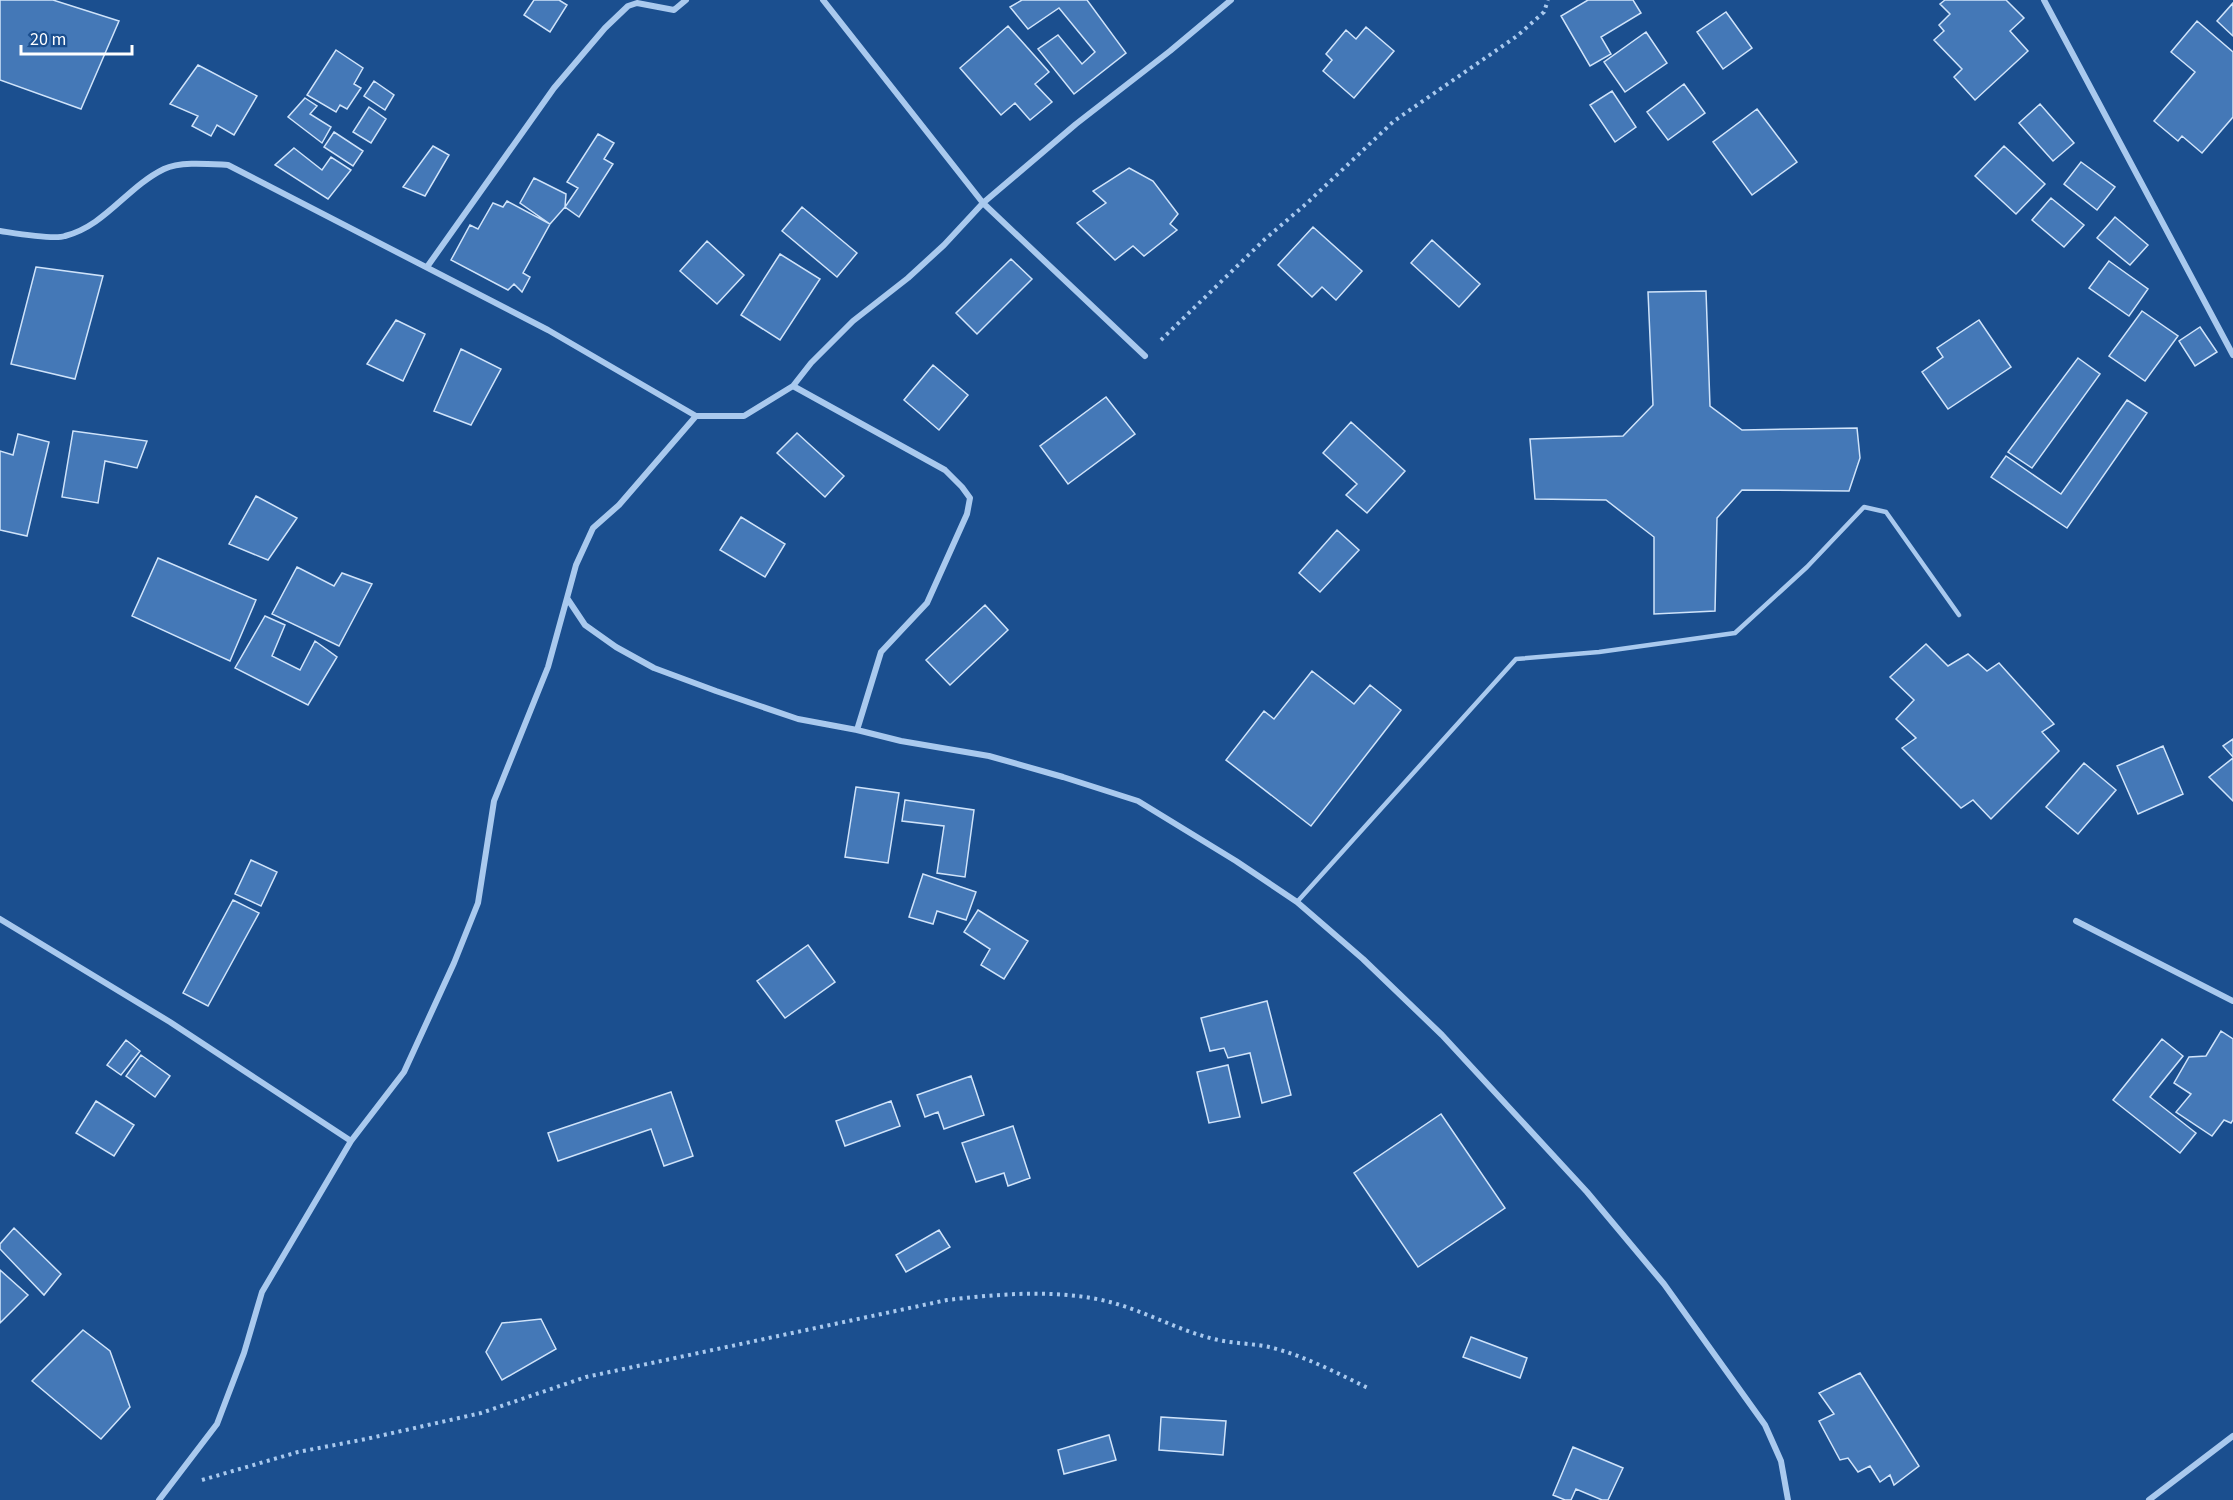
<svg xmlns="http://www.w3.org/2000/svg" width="2233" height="1500" font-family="'Source Sans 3',sans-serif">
<rect width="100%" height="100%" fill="#1b4f8f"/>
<path fill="#4478b7" stroke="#cfe3fa" stroke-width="1.5" d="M0,0H53L119,21L81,109L0,80Z
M534,0H559L567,5L550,32L524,15Z
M1022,0H1087L1126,53L1074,94L1038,49L1058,35L1082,64L1095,52L1059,8L1028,29L1010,7Z
M1588,0H1633L1641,13L1601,37L1611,54L1590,66L1561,16Z
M1945,0H2006L2024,18L2010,31L2028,51L1975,100L1954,77L1962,69L1934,40L1944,31L1939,25L1950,14L1940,4Z
M2233,3V36L2217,21Z
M1726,12L1752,48L1723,69L1697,32Z
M2197,21L2233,52V117L2202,153L2182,136L2178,141L2154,121L2195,72L2171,52Z
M1008,26L1049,72L1035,84L1052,102L1030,120L1015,103L1001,115L960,68Z
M1366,27L1394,51L1354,98L1323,71L1332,60L1326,54L1346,30L1356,39Z
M1646,32L1667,63L1625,92L1604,62Z
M336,50L363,68L354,84L361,88L347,109L340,105L336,112L307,95Z
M198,65L257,96L234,135L217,125L211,136L192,126L198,116L170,104Z
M374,81L394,95L385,110L364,96Z
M1684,84L1705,113L1668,140L1647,112Z
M1612,91L1636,127L1615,142L1590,105Z
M305,98L317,106L310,114L331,127L322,143L288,117Z
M2040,104L2074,143L2053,161L2019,123Z
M369,107L386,119L371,143L353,132Z
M1757,109L1797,162L1752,195L1713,142Z
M334,132L363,151L353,166L324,147Z
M598,134L614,143L604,159L613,164L579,217L565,207L578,188L567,182Z
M433,146L449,155L425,196L403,187Z
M2004,146L2045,184L2016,214L1975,176Z
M294,148L322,170L331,157L351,170L328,199L275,165Z
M2081,162L2115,187L2097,210L2064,184Z
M1129,168L1153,181L1178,214L1170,224L1177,230L1144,256L1133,246L1115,260L1077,223L1106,203L1093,191Z
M534,178L566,194L565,207L550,224L520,203Z
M2051,198L2084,225L2064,247L2032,220Z
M507,201L550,224L523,273L530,277L522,292L514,284L508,290L451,260L470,225L478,229L493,203L503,207Z
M802,207L857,253L837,277L782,231Z
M2115,217L2148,245L2130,265L2097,238Z
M1313,227L1362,271L1336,300L1322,287L1312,297L1278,265Z
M1432,240L1480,284L1459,307L1411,263Z
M707,241L744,275L717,304L680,271Z
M780,254L820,279L780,340L741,315Z
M1011,259L1032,279L977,334L956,313Z
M2109,261L2148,289L2129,316L2089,288Z
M36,267L103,276L75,379L11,364Z
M1706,291L1710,406L1742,430L1857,428L1860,458L1849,491L1742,490L1717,518L1715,611L1654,614V537L1606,500L1535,499L1530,439L1623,436L1653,405L1648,292Z
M2142,311L2178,336L2145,381L2109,356Z
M396,320L425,334L403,381L367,364Z
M1979,320L2011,367L1948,409L1922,372L1943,357L1937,348Z
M2200,327L2217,352L2195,366L2179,341Z
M461,349L501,369L471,425L434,411Z
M2078,358L2100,374L2032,468L2008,452Z
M933,365L968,395L939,430L904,400Z
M1106,397L1135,434L1068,484L1040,446Z
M2127,400L2147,413L2067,528L1991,477L2006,456L2061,494Z
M1351,422L1405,471L1367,513L1346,495L1357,484L1323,453Z
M73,431L147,441L137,468L105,461L98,503L62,497Z
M797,433L844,476L825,497L777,453Z
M18,434L49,442L27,536L0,530V451L13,455Z
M256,496L297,518L268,560L229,544Z
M741,517L785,544L765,577L720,550Z
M1337,530L1359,550L1320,592L1299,573Z
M158,558L256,600L230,661L132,616Z
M297,567L334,586L342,573L372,584L339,646L272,614Z
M985,605L1008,630L950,685L926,660Z
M265,616L285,625L272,656L300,670L315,641L337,657L308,705L235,668Z
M1926,644L1948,666L1968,654L1987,671L1999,663L2054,724L2042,732L2059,751L1991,819L1973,800L1961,808L1902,748L1916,738L1896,719L1914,700L1890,677Z
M1312,671L1354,704L1370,685L1401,710L1311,826L1226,760L1264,711L1274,719Z
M2233,739V757L2223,746Z
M2163,746L2183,794L2138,814L2117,766Z
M2233,758V801L2209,777Z
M2084,763L2116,790L2078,834L2046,807Z
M856,787L899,793L888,863L845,857Z
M905,800L974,810L965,877L937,873L944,826L902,821Z
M251,860L277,872L261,906L235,894Z
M923,874L976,892L966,920L937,911L933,924L909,917Z
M233,900L259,913L208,1006L183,993Z
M978,910L1028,941L1004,979L981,965L990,949L964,932Z
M808,945L835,982L785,1018L757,981Z
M1267,1001L1291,1095L1262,1103L1250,1053L1228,1058L1224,1048L1210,1051L1201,1018Z
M2221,1031L2233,1039V1120L2231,1123L2224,1120L2212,1136L2176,1112L2191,1094L2174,1083L2189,1057L2206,1056Z
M2162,1039L2183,1056L2150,1097L2196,1133L2180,1153L2113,1100Z
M126,1040L140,1051L121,1075L107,1065Z
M141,1055L170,1076L155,1097L126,1076Z
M1228,1065L1240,1117L1209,1123L1197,1072Z
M971,1076L984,1115L944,1129L938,1112L925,1117L917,1095Z
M671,1092L693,1156L664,1166L651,1129L558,1161L548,1133Z
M96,1101L134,1125L114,1156L76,1133Z
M891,1101L900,1126L845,1146L836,1121Z
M1441,1114L1505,1208L1418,1267L1354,1173Z
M1013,1126L1030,1178L1008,1186L1004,1173L976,1182L962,1143Z
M14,1228L61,1274L44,1295L0,1249V1244Z
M939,1230L950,1247L906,1272L896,1255Z
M0,1270L28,1295L0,1323Z
M541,1319L556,1349L502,1380L486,1352L502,1323Z
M83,1330L110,1351L130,1407L101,1439L32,1381Z
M1471,1337L1527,1358L1520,1378L1463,1357Z
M1860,1373L1919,1466L1894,1485L1890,1475L1880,1482L1870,1466L1858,1472L1848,1458L1840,1460L1819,1421L1834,1414L1819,1393Z
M1161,1417L1226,1421L1223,1455L1159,1450Z
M1109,1435L1116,1460L1064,1474L1058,1450Z
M1573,1447L1623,1468L1608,1500H1602L1576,1489L1571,1500H1565L1553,1495Z"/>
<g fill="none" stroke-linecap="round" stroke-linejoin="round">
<path stroke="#a9c9ee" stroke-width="4" stroke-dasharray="3 4.5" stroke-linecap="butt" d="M1161,340L1265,239L1306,204L1394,121L1517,36L1544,12L1548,0
M202,1480L298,1452L366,1439L481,1413L586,1377L947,1300C999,1294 1055,1289 1106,1301C1143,1310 1177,1330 1214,1339C1233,1344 1254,1343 1273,1348C1307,1357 1339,1374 1370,1389"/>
<path stroke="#a9c9ee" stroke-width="4.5" d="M1297,902L1516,659L1599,652L1735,633L1807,567L1864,507L1886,512L1959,615"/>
<path stroke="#a9c9ee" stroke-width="6" d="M823,0L983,203L1145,356
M1231,0L1170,51L1076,124L983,203L944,245L908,278L853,321L811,363L793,386L744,416H696L619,505L593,528L576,565L567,598L585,625L616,647L654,668L716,691L798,719L857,730L901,741L989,756L1063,777L1138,801L1236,861L1297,902L1363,959L1442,1035L1587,1192L1664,1284L1765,1425L1781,1461L1788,1500
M2044,0L2233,355
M0,231C14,233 53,240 65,236C105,226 127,187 164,169C180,161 210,164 228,165L548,330L696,416
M427,267L554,88L605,28L628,6L637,3L674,10L686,0
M793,386L945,470L962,487L970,498L967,514L927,603L881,652L857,730
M0,919L170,1022L351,1141
M2076,921L2233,1001
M159,1500L217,1424L244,1353L262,1292L351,1141L404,1072L454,963L478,903L494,801L548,667L567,598
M2149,1500L2233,1436"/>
</g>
<path d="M21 45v9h111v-9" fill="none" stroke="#ffffff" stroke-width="3"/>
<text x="30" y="45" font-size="18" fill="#ffffff" stroke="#1b4f8f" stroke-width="4.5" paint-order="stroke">20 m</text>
</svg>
